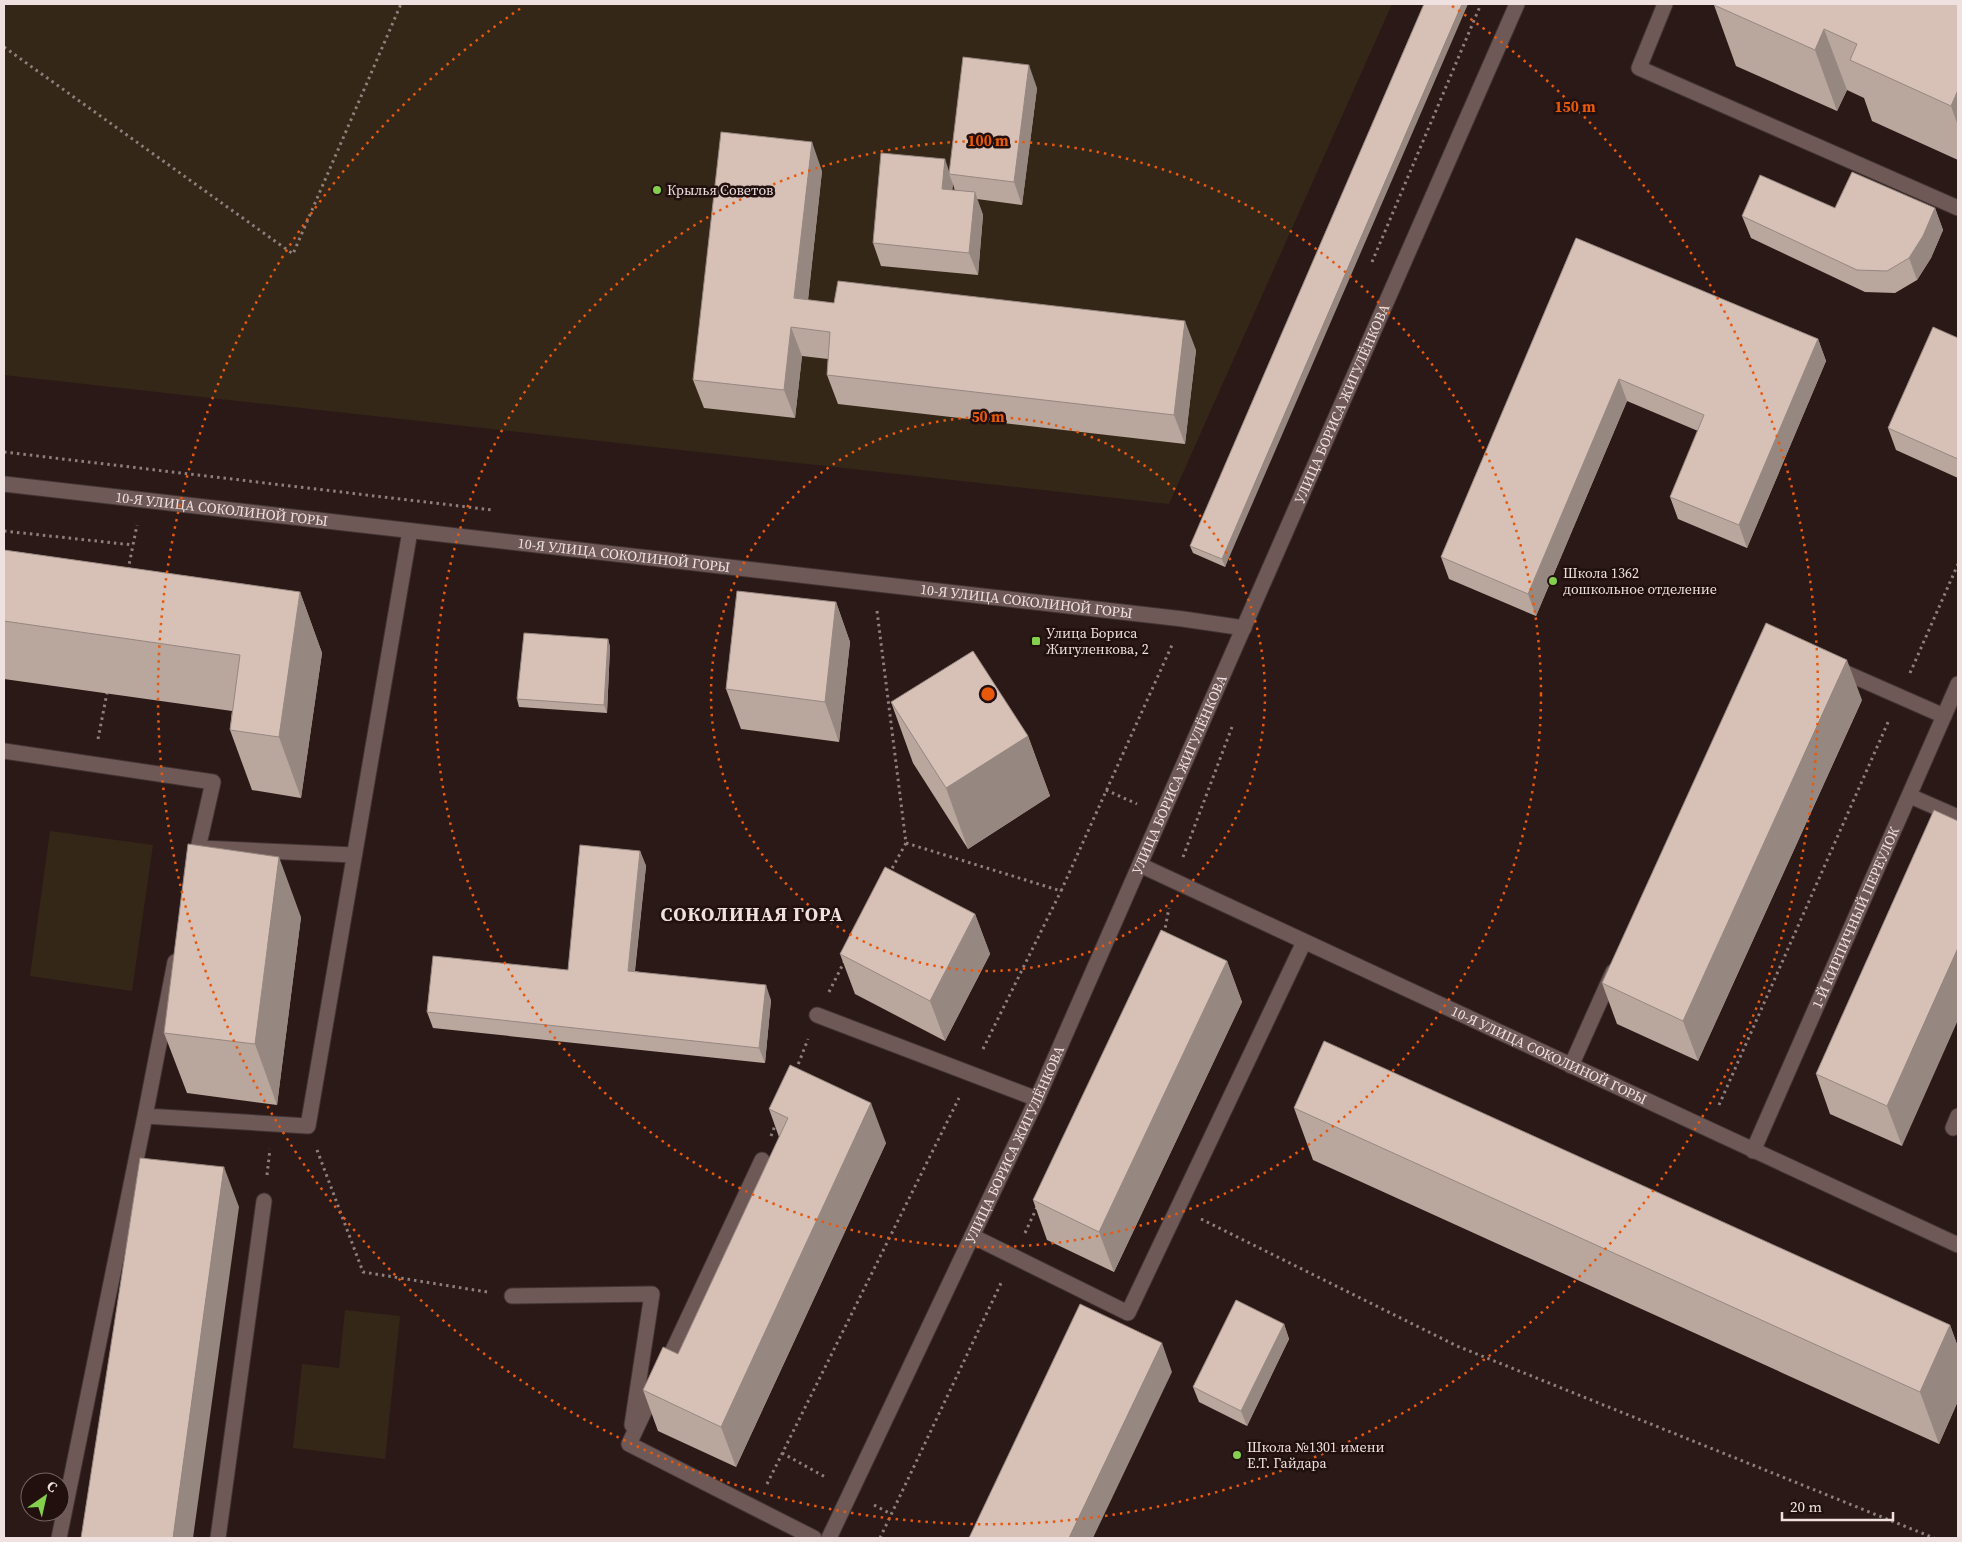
<svg xmlns="http://www.w3.org/2000/svg" width="1962" height="1542" font-family="'Source Serif 4',serif">
<rect width="100%" height="100%" fill="#2b1917"/>
<path fill="#342718" d="M4,4H1392L1169,504L4,375Z
M50,831L153,845L132,991L30,976Z
M345,1310L400,1316L385,1459L293,1448L302,1364L339,1368Z"/>
<g fill="none" stroke-linecap="round" stroke-linejoin="round">
<g stroke="#423534" stroke-width="17">
<path id="service" d="M1665,4L1639,68L1958,208
M1835,668L1944,716
M4,751L213,782L194,866
M1910,796L1958,817
M201,848L354,855
M175,962L145,1116L308,1126L410,531
M817,1015L1037,1099
M1571,1066L1613,972
M1953,1128L1958,1116
M762,1160L629,1444L814,1538
M972,1236L1128,1313L1304,942
M512,1296L652,1294L632,1425
M59,1538L145,1116
M218,1538L264,1201"/>
</g>
<g stroke="#423534" stroke-width="17">
<g id="minor">
<path id="s1" d="M4,484L1183,619L1244,628"/>
<path id="s2" d="M1140,865L1958,1245"/>
<path id="s3" d="M1753,1151L1958,684"/>
<path id="s4" d="M829,1538L1037,1099L1517,4"/>
</g>
</g>
<path stroke="#8e7f7d" stroke-width="3" stroke-dasharray="2.5 4" stroke-linecap="butt" d="M4,47L293,254L401,4
M1372,262L1481,4
M4,452L493,510
M4,531L133,545
M128,570L137,525
M877,611L906,843L889,874
M1910,673L1958,564
M98,739L107,693
M1106,790L1137,804
M906,843L1061,891L1172,645
M1183,857L1232,727
M1164,934L1169,908
M829,992L845,960
M983,1049L1061,891
M796,1070L808,1039
M1719,1105L1889,720
M771,1136L776,1123
M317,1150L363,1272L487,1292
M267,1175L270,1149
M1201,1219L1457,1346L1934,1538
M1025,1233L1037,1207
M782,1453L827,1478
M767,1484L959,1098
M874,1505L891,1514
M880,1538L1002,1281"/>
<use href="#service" stroke="#6f5957" stroke-width="15"/>
<use href="#minor" stroke="#6f5957" stroke-width="15"/>
</g>
<path fill="#b9a69d" fill-rule="evenodd" d="M1424,4L1225,567L1193,553L1190,546Z
M1958,4V160L1872,121L1864,98L1847,90L1837,111L1736,66L1714,5Z
M1037,88L1022,205L977,199L983,215L978,275L881,266L873,243ZM953,184L955,191L952,190Z
M822,171L808,300L1196,350L1185,444L838,404L827,375L828,359L802,356L795,418L704,408L693,380Z
M1835,208H1935L1943,230L1931,258L1917,280L1895,293L1865,292L1751,238L1742,216Z
M1576,238L1818,339L1826,361L1747,548L1678,519L1670,497L1698,431L1627,401L1536,616L1449,579L1441,557Z
M1958,338V478L1896,450L1888,428Z
M4,550L300,592L322,653L301,798L252,790L230,730L232,711L4,679Z
M836,602L850,642L839,742L741,729L726,689Z
M608,639L610,647L607,713L519,707L517,699Z
M1862,700L1698,1061L1617,1024L1602,983Z
M891,702L1028,736L1050,796L968,849L913,763Z
M1934,810L1902,1146L1830,1114L1816,1074Z
M640,851L646,866L635,971L771,1000L765,1063L433,1028L427,1012L568,970Z
M975,914L990,954L945,1041L855,994L840,954Z
M301,917L277,1105L187,1093L164,1033Z
M1227,961L1242,1002L1114,1272L1047,1240L1033,1200Z
M1294,1108L1950,1325L1958,1347V1401L1939,1444L1313,1160Z
M769,1109L886,1143L736,1467L658,1431L643,1390L678,1354L779,1137Z
M1284,1324L1289,1339L1247,1426L1199,1402L1193,1387Z"/>
<path fill="#968780" d="M1462,4H1468L1225,567L1222,559Z
M1824,29L1847,90L1837,111L1815,50Z
M1029,65L1037,88L1022,205L1014,182Z
M1958,90V126L1951,106Z
M812,142L822,171L805,327L794,298Z
M945,159L950,174H949L953,184L950,212L942,189Z
M975,192L983,215L978,275L969,253Z
M1935,208L1943,230L1931,258L1917,280L1909,258Z
M1185,321L1196,350L1185,444L1174,415Z
M791,327L802,356L795,418L784,390Z
M1818,339L1826,361L1747,548L1739,525Z
M1619,379L1627,401L1536,616L1528,594Z
M300,592L322,653L301,798L279,737Z
M836,602L850,642L839,742L825,702Z
M608,639L610,647L607,713L604,705Z
M1847,660L1862,700L1698,1061L1683,1021Z
M1028,736L1050,796L968,849L946,788Z
M640,851L646,866L633,986L628,971Z
M279,857L301,917L277,1105L255,1044Z
M975,914L990,954L945,1041L930,1001Z
M1958,948V1020L1902,1146L1887,1106Z
M1227,961L1242,1002L1114,1272L1099,1232Z
M766,985L771,1000L765,1063L759,1048Z
M871,1103L886,1143L736,1467L721,1427Z
M224,1167L239,1207L193,1538H173Z
M1284,1324L1289,1339L1247,1426L1241,1411Z
M1950,1325L1958,1347V1401L1939,1444L1920,1392Z
M1162,1343L1172,1372L1093,1538H1069Z"/>
<path fill="#d7c1b7" stroke="#968780" d="M1424,4H1462L1222,559L1190,546Z
M1715,4H1958V90L1951,106L1850,60L1857,44L1824,29L1815,50L1714,5Z
M963,57L1029,65L1014,182L949,174Z
M721,132L812,142L794,298L834,303L838,281L1185,321L1174,415L827,375L830,332L791,327L784,390L693,380Z
M881,153L945,159L942,189L975,192L969,253L873,243Z
M1852,172L1935,208L1923,236L1909,258L1887,271L1857,270L1742,216L1760,175L1835,208Z
M1576,238L1818,339L1739,525L1670,497L1704,415L1619,379L1528,594L1441,557Z
M1933,327L1958,338V459L1888,428Z
M4,550L300,592L279,737L230,730L240,655L4,621Z
M737,591L836,602L825,702L726,689Z
M1766,623L1847,660L1683,1021L1602,983Z
M524,633L608,639L604,705L517,699Z
M973,651L1028,736L946,788L891,702Z
M1934,810L1958,821V948L1887,1106L1816,1074Z
M188,844L279,857L255,1044L164,1033Z
M580,845L640,851L628,971L766,985L759,1048L427,1012L433,956L568,970Z
M885,867L975,914L930,1001L840,954Z
M1161,930L1227,961L1099,1232L1033,1200Z
M1324,1041L1950,1325L1920,1392L1294,1108Z
M790,1065L871,1103L721,1427L643,1390L663,1347L678,1354L788,1118L769,1109Z
M140,1158L224,1167L173,1538H81Z
M1236,1300L1284,1324L1241,1411L1193,1387Z
M1080,1304L1162,1343L1069,1538H969Z"/>
<g fill="none" stroke="#e8590c" stroke-width="2.5" stroke-dasharray="2.5 5">
<circle cx="988" cy="694" r="277"/>
<circle cx="988" cy="694" r="553"/>
<path d="M1452 6A830 830 0 1 1 524 6"/>
</g>
<g fill="#84cf4d" stroke="#21100e" stroke-width="2">
<circle cx="657" cy="190" r="5"/>
<circle cx="1553" cy="581" r="5"/>
<rect x="1031" y="636" width="10" height="10" rx="2.5"/>
<circle cx="1237" cy="1455" r="5"/>
</g>
<g text-anchor="middle" stroke-width="5" stroke-linejoin="round" paint-order="stroke">
<g font-size="14" fill="#eee1e0" stroke="#21100e" text-anchor="start">
<text x="667" y="195">Крылья Советов</text>
<text x="1563" y="578">Школа 1362<tspan x="1563" dy="16">дошкольное отделение</tspan></text>
<text x="1046" y="638">Улица Бориса<tspan x="1046" dy="16">Жигуленкова, 2</tspan></text>
<text x="1247" y="1452">Школа №1301 имени<tspan x="1247" dy="16">Е.Т. Гайдара</tspan></text>
</g>
<g font-size="14" fill="#eee1e0" stroke="#21100e">
<text dy="5" stroke="none"><textPath href="#s4" startOffset="1245">УЛИЦА БОРИСА ЖИГУЛЁНКОВА</textPath></text>
<text dy="5" stroke="none"><textPath href="#s1" startOffset="219">10-Я УЛИЦА СОКОЛИНОЙ ГОРЫ</textPath></text>
<text dy="5" stroke="none"><textPath href="#s1" startOffset="624">10-Я УЛИЦА СОКОЛИНОЙ ГОРЫ</textPath></text>
<text dy="5" stroke="none"><textPath href="#s1" startOffset="1029">10-Я УЛИЦА СОКОЛИНОЙ ГОРЫ</textPath></text>
<text dy="5" stroke="none"><textPath href="#s4" startOffset="840">УЛИЦА БОРИСА ЖИГУЛЁНКОВА</textPath></text>
<text dy="5" stroke="none"><textPath href="#s3" startOffset="255">1-Й КИРПИЧНЫЙ ПЕРЕУЛОК</textPath></text>
<text dy="5" stroke="none"><textPath href="#s2" startOffset="451">10-Я УЛИЦА СОКОЛИНОЙ ГОРЫ</textPath></text>
<text dy="5" stroke="none"><textPath href="#s4" startOffset="435">УЛИЦА БОРИСА ЖИГУЛЁНКОВА</textPath></text>
</g>
<g font-size="19" font-weight="bold" letter-spacing="1" fill="#eee1e0" stroke="#21100e">
<text x="752" y="921">СОКОЛИНАЯ ГОРА</text>
</g>
</g>
<circle cx="988" cy="694" r="8" fill="#e8590c" stroke="#21100e" stroke-width="2.5"/>
<g font-size="15" text-anchor="middle" font-weight="bold" fill="#e8590c" stroke="#21100e" stroke-width="5" stroke-linejoin="round" paint-order="stroke">
<text x="1575" y="112">150 m</text>
<text x="988" y="146">100 m</text>
<text x="988" y="422">50 m</text>
</g>
<rect width="1962" height="1542" fill="none" stroke="#eee1e0" stroke-width="10"/>
<g transform="translate(45 1497) rotate(34)"><circle r="24" fill="#21100e" stroke="#736462"/>
<path d="M0-4L9 19L0 12L-9 19Z" fill="#84cf4d"/>
<text y="-8" font-size="14" font-weight="bold" text-anchor="middle" fill="#eee1e0">С</text>
</g>
<path d="M1782 1512v8h111v-8" fill="none" stroke="#eee1e0" stroke-width="2.5"/>
<text x="1790" y="1512" font-size="15" fill="#eee1e0" stroke="#21100e" stroke-width="4" paint-order="stroke">20 m</text>
</svg>
